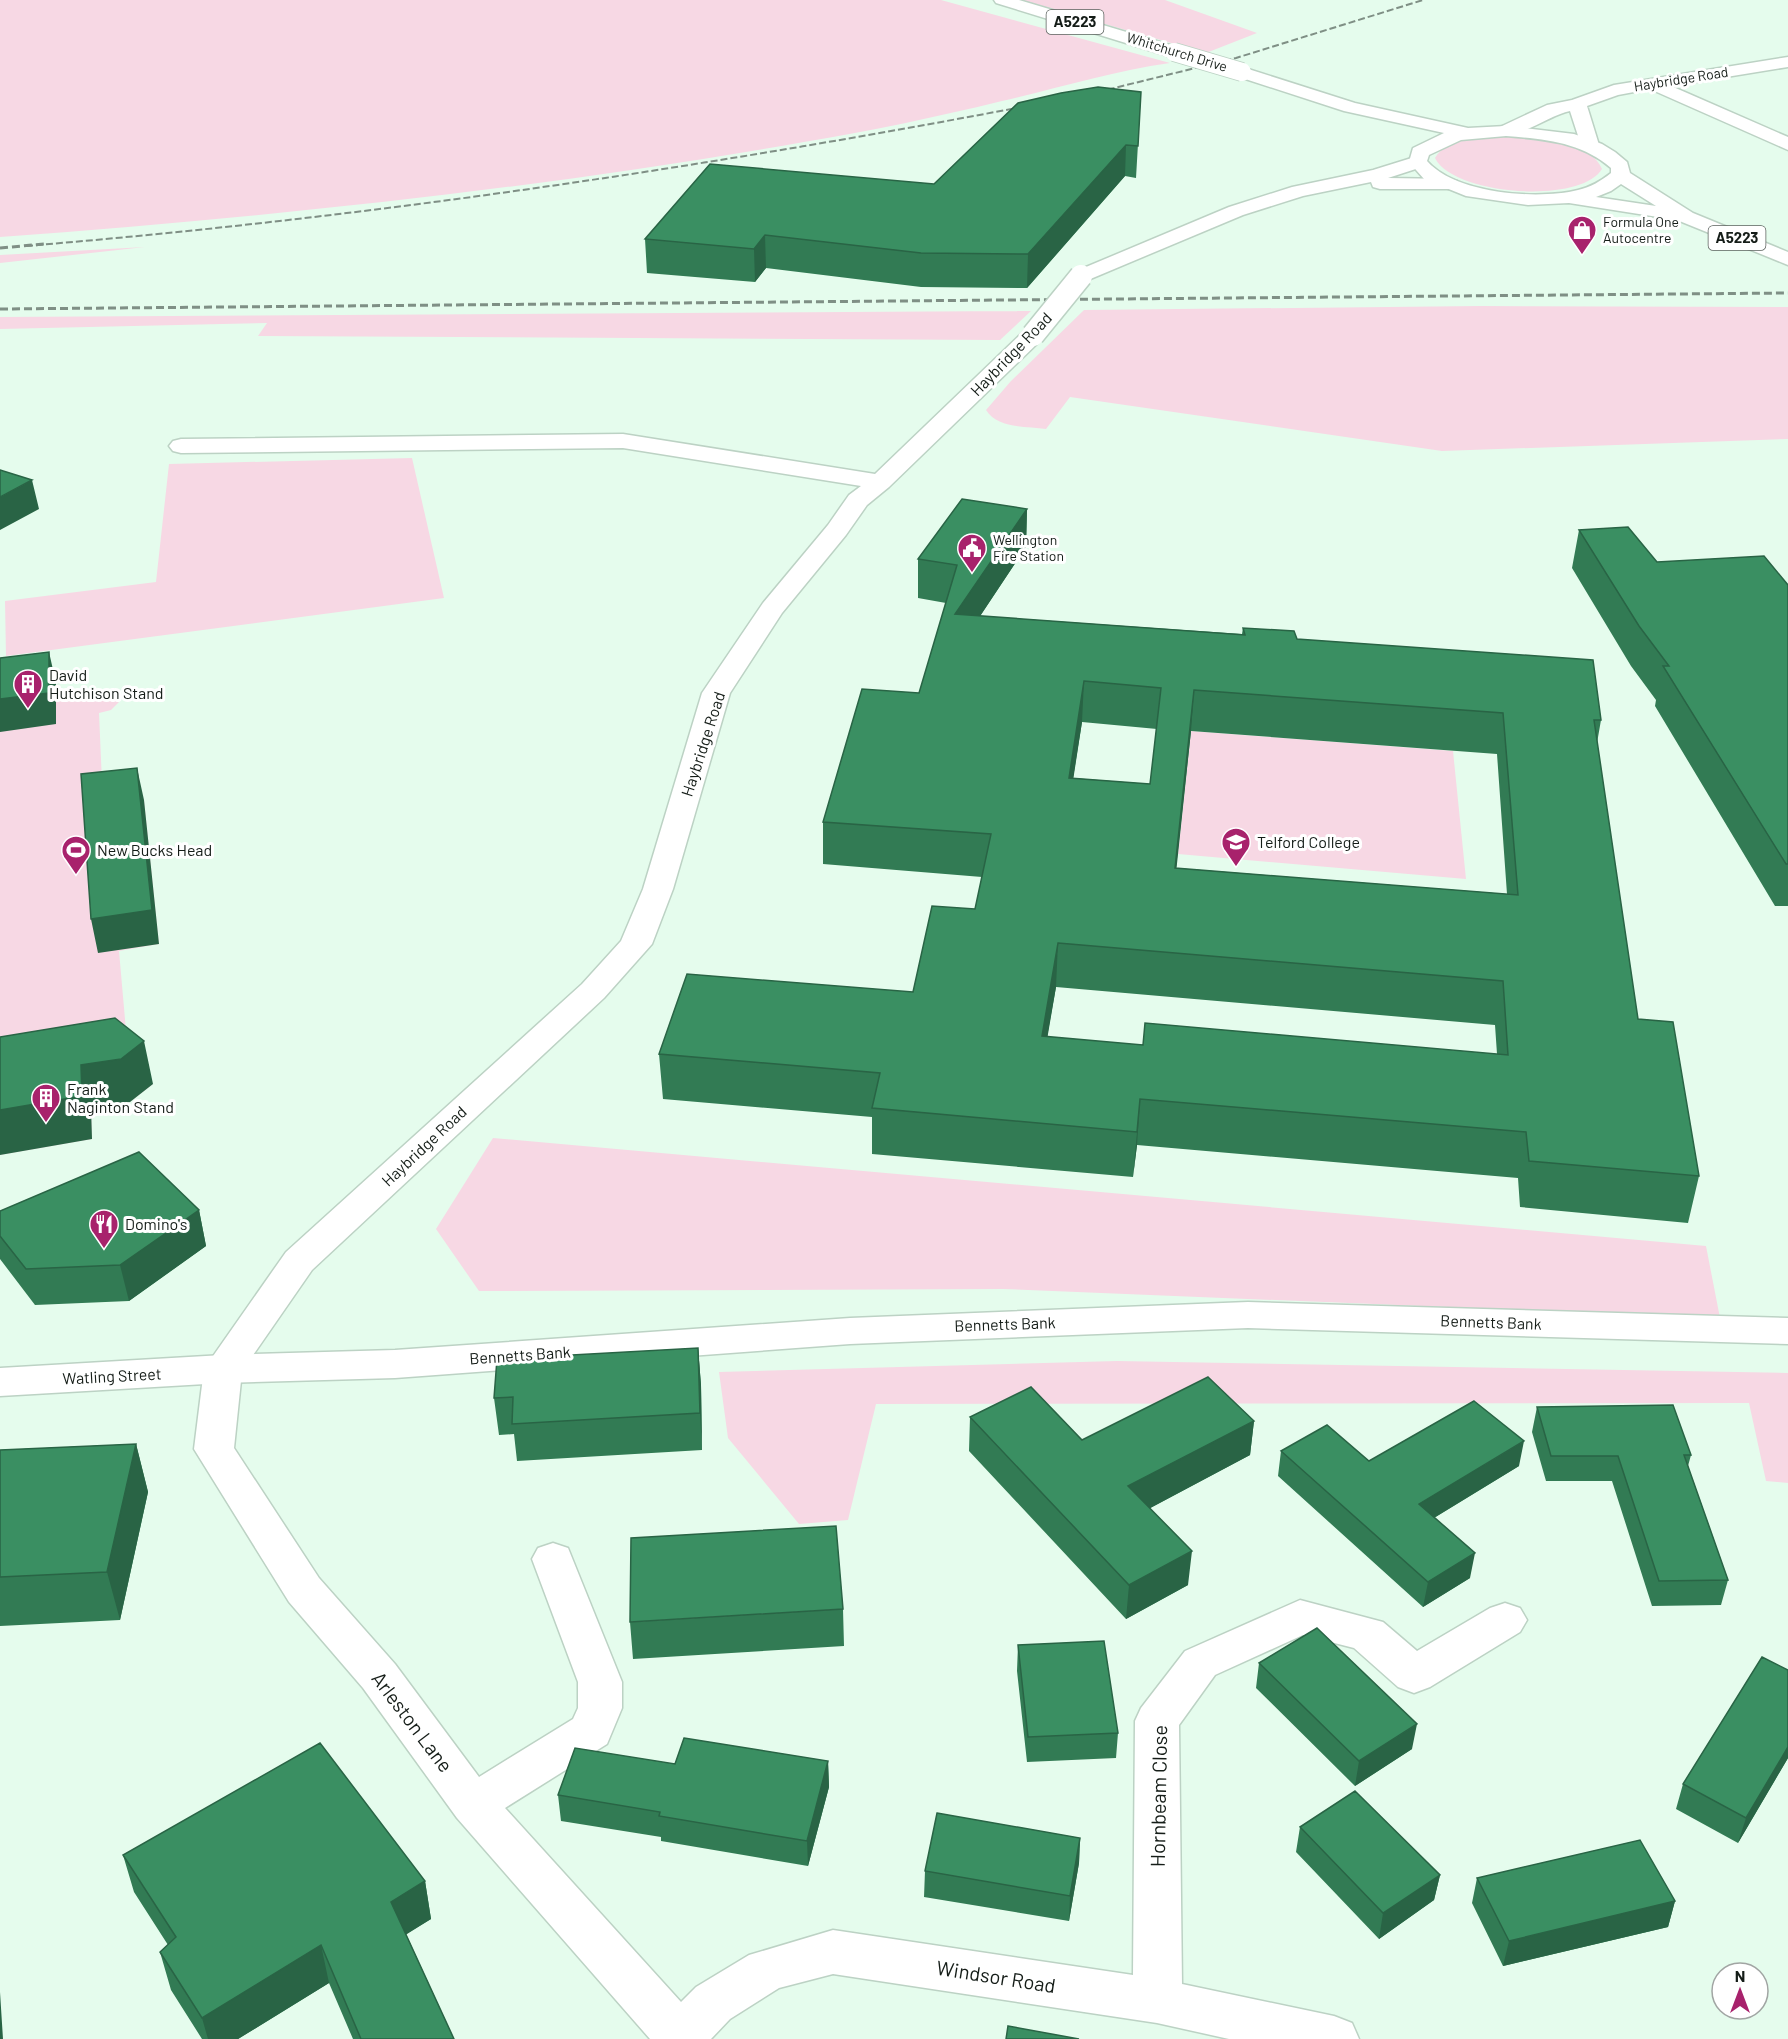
<svg xmlns="http://www.w3.org/2000/svg" width="1788" height="2039" font-family="Barlow,sans-serif">
<rect width="100%" height="100%" fill="#e5fced"/>
<path fill="#f7d8e4" d="M0,0H941L1170,63C1113,71 1059,88 1002,101C937,117 870,131 804,142C538,189 269,217 0,237Z
M1021,0H1165L1257,33L1206,53Z
M1495,136C1525,136 1589,137 1602,169C1580,205 1453,195 1435,158C1447,138 1474,138 1495,136Z
M145,247L0,263V255Z
M1481,306L1788,307V439L1442,451L1070,397L1046,429C1026,426 998,429 986,410L1011,381L1084,310Z
M1031,311L1000,340L258,336L267,323L0,329V317Z
M412,458L444,598L6,656L5,601L156,582L169,464Z
M0,690L56,700L99,695L119,702L111,710L99,713L103,805L144,800L159,944L119,951L130,1076L153,1084L130,1102L91,1107L92,1139L0,1155Z
M1191,731L1453,751L1466,879L1178,854Z
M493,1138L1706,1246L1720,1318L1003,1289L479,1291L436,1229Z
M1117,1361L1788,1373V1483L1766,1481L1749,1403L876,1404L848,1520L799,1524L728,1438L719,1372Z"/>
<g fill="none" stroke-linecap="round" stroke-linejoin="round">
<g stroke="#bcd2c4" stroke-width="3">
<path id="minor" d="M1788,57V67L1671,86L1788,137V150L1650,89L1618,95L1587,106L1599,145L1596,149H1584L1581,145L1570,111C1550,115 1518,139 1500,135L1497,131L1500,127L1547,105L1572,100L1614,85Z
M1418,156L1425,158L1427,162L1425,166L1388,178L1450,179L1457,181L1460,185L1457,189H1380L1373,187L1371,182L1303,196L1243,215L1088,280L1081,282L1074,280L1071,276L1074,272L1229,207L1292,187L1373,170Z
M1033,329L1041,330L1044,335L1041,340L889,487L867,505L846,535L782,613L730,693L673,889L652,944L604,998L312,1270L242,1371L234,1448L319,1578L395,1664L479,1777L573,1719L578,1708V1682L532,1559L538,1548L553,1543L568,1548L622,1682V1708L607,1744L505,1808L681,2002L696,1987L749,1955L833,1930L1133,1975L1135,1721L1141,1708L1185,1651L1300,1600L1383,1622L1417,1651L1490,1608L1505,1603L1520,1608L1527,1620L1520,1632L1430,1687L1414,1693L1398,1687L1354,1648L1303,1635L1215,1675L1179,1725L1182,1984L1334,2016L1352,2023L1359,2039H1229L1157,2023L833,1974L779,1988L730,2019L711,2039H650L457,1818L363,1688L289,1602L194,1449L204,1369L286,1252L582,984L621,941L643,889L702,693L763,603L828,525L849,495L861,486L623,448L181,453L173,451L169,446L173,441L181,439L623,434L875,474L1025,330Z"/>
</g>
<g stroke="#bcd2c4" stroke-width="3">
<path id="major" d="M994,0H1019L1180,48L1182,52L1180,56H1168L996,3Z
M1242,67L1355,103L1468,128L1506,126L1574,134L1602,144L1615,152L1627,162L1630,173L1693,213L1788,252V265L1677,220L1569,203L1528,205L1466,196L1424,179L1409,162L1413,148L1444,133L1344,111L1236,76L1233,72L1236,68ZM1506,136C1544,139 1581,142 1611,168V173C1601,181 1591,187 1578,190C1538,200 1456,194 1427,161L1429,155L1461,140ZM1621,184L1656,206L1596,197L1611,191Z
M1248,1302L1788,1318V1344L1248,1328L850,1344L395,1378L223,1383L0,1396V1368L223,1355L395,1350L850,1318Z"/>
</g>
<use href="#minor" fill="#fff" fill-rule="evenodd"/>
<use href="#major" fill="#fff" fill-rule="evenodd"/>
<path stroke="#7f8f85" stroke-width="2" stroke-dasharray="7 3" stroke-linecap="butt" d="M1098,92L1236,58L1423,0
M26,246C363,218 695,169 1027,106"/>
<path stroke="#7f8f85" stroke-width="3" stroke-dasharray="8 4" stroke-linecap="butt" d="M0,248L44,244
M0,309L1788,293"/>
<g stroke="#bcd2c4" stroke-width="25" stroke-linecap="butt">
<path id="minor-bridge" d="M1033,335L1081,276"/>
</g>
<g stroke="#bcd2c4" stroke-width="20" stroke-linecap="butt">
<path id="major-bridge" d="M1174,52L1242,72"/>
</g>
<use href="#minor-bridge" stroke="#fff" stroke-width="22"/>
<use href="#major-bridge" stroke="#fff" stroke-width="18"/>
</g>
<path fill="#327b54" fill-rule="evenodd" d="M1141,92L1136,178L1125,176L1027,288L921,287L766,268L755,282L647,273L645,239L934,184Z
M1027,509L1026,547L980,616L1242,634L1243,628L1297,639L1601,720L1597,743L1638,1019L1699,1176L1688,1223L1520,1207L1518,1178L1137,1145L1133,1177L872,1154V1117L663,1099L659,1054L913,992L975,909L982,877L823,864V822L919,693L946,603L918,598V559ZM1082,722L1157,729L1150,784L1073,778ZM1191,731L1497,754L1507,894L1176,868ZM1056,987L1495,1025L1497,1054L1143,1045L1047,1037Z
M1579,530L1657,562L1788,585V906H1775L1655,706L1656,700L1631,666L1572,568Z
M199,1210L206,1246L129,1301L35,1305L0,1259V1211Z
M698,1348L701,1385L702,1450L517,1461L514,1434L499,1435L494,1398Z
M1537,1407L1691,1455L1688,1466L1728,1580L1721,1605L1652,1606L1612,1481H1546L1532,1432Z
M970,1417L1082,1440L1254,1421L1250,1455L1150,1508L1188,1585L1126,1619L969,1451Z
M136,1444L148,1492L120,1620L0,1626V1450Z
M1281,1451L1369,1461L1519,1466L1434,1518L1470,1578L1423,1607L1278,1476Z
M843,1609L844,1646L633,1659L630,1622Z
M1018,1645L1118,1733L1116,1758L1027,1762L1017,1671Z
M1259,1663L1412,1749L1355,1786L1256,1688Z
M1788,1670V1758L1738,1843L1676,1809L1683,1784Z
M828,1761L829,1787L808,1866L661,1841V1837L561,1821L558,1795L675,1764Z
M1300,1827L1440,1875L1434,1900L1379,1939L1296,1852Z
M1080,1838L1079,1863L1069,1921L924,1897L925,1871Z
M123,1855L425,1881L431,1919L406,1934L454,2039H353L329,1983L238,2039H202L171,1990L160,1952L168,1945L134,1892Z
M1477,1878L1675,1901L1668,1927L1503,1966L1472,1903Z"/>
<path fill="#296445" d="M1126,145L1125,176L1027,288L1028,254Z
M765,235L766,268L755,282L754,249Z
M32,480L39,509L0,530V497Z
M1027,509L1026,547L955,654V614Z
M49,652L56,683V724L0,732V699Z
M1084,681L1082,722L1067,820L1069,778Z
M1194,690L1191,731L1172,911L1175,868Z
M137,768L144,800L159,944L98,953L91,919Z
M1058,943L1056,987L1040,1081L1042,1036Z
M144,1041L153,1084L130,1102L91,1107L92,1139L0,1155V1110L81,1065Z
M1140,1099L1137,1145L1133,1177L1137,1132Z
M199,1210L206,1246L129,1301L120,1265Z
M698,1348L701,1385L702,1450L700,1413Z
M1254,1421L1250,1455L1126,1521L1128,1486Z
M1524,1441L1519,1466L1414,1530L1419,1504Z
M136,1444L148,1492L120,1620L107,1572Z
M1192,1551L1188,1585L1126,1619L1129,1585Z
M1475,1553L1470,1578L1423,1607L1428,1582Z
M1417,1724L1412,1749L1355,1786L1359,1761Z
M1788,1747V1758L1738,1843L1746,1818Z
M828,1761L829,1787L808,1866L807,1841Z
M1080,1838L1079,1863L1069,1921L1070,1896Z
M1440,1875L1434,1900L1379,1939L1383,1913Z
M425,1881L431,1919L399,1939L391,1902Z
M1675,1901L1668,1927L1503,1966L1509,1941Z
M321,1945L329,1983L238,2039H208L202,2018Z
M0,1992L3,2039H0Z"/>
<path fill="#3a8f62" stroke="#296445" stroke-width="1.5" fill-rule="evenodd" d="M1098,87L1141,92L1138,146L1126,145L1028,254L921,253L765,235L754,249L645,239L710,164L934,184L1018,103L1061,93Z
M0,470L32,480L0,497Z
M962,499L1027,509L955,614L1245,635L1243,628L1294,631L1297,639L1593,660L1601,720H1594L1638,1019L1673,1022L1699,1176L1529,1161L1526,1132L1140,1099L1137,1132L872,1108L880,1073L659,1054L687,974L913,992L932,906L975,909L991,834L823,822L862,689L919,693L957,565L918,559ZM1084,681L1161,688L1150,784L1069,778ZM1194,690L1503,713L1518,895L1175,868ZM1058,943L1503,981L1508,1055L1145,1023L1143,1045L1042,1036Z
M1628,527L1657,562L1764,556L1788,585V864H1786L1663,666H1669L1639,626L1579,530Z
M49,652V693L0,699V658Z
M137,768L152,910L91,919L81,774Z
M115,1018L144,1041L121,1059L81,1065L82,1096L0,1110V1037Z
M139,1152L199,1210L120,1265L26,1269L0,1236V1211Z
M698,1348L700,1413L512,1424L513,1397L494,1398L497,1359Z
M1208,1377L1254,1421L1128,1486L1192,1551L1129,1585L970,1417L1031,1387L1082,1440Z
M1474,1401L1524,1441L1419,1504L1475,1553L1428,1582L1281,1451L1327,1425L1369,1461Z
M1673,1405L1691,1455H1684L1728,1580L1659,1581L1618,1456H1551L1537,1407Z
M136,1444L107,1572L0,1577V1450Z
M836,1526L843,1609L630,1622L631,1538Z
M1317,1628L1417,1724L1359,1761L1259,1663Z
M1104,1641L1118,1733L1028,1737L1018,1645Z
M1762,1657L1788,1670V1747L1746,1818L1683,1784Z
M684,1738L828,1761L807,1841L659,1816L660,1812L558,1795L575,1748L675,1764Z
M320,1743L425,1881L391,1902L454,2039H361L321,1945L202,2018L160,1952L176,1937L123,1855Z
M1355,1791L1440,1875L1383,1913L1300,1827Z
M937,1813L1080,1838L1070,1896L925,1871Z
M1640,1840L1675,1901L1509,1941L1477,1878Z
M1008,2026L1079,2039H1006Z"/>
<defs>
<g id="shop-pin" transform="scale(1.5)"><path d="M0 17L-7.5 6A9.5 9.5 0 1 1 7.5 6Z" fill="#a8226c" stroke="#fff"/><path d="M-5-2.5h2.3a2.7 3.5 0 0 1 5.4 0H5L5.5 6h-11ZM-1.5-2.5h3a1.5 2.3 0 0 0-3 0Z" fill="#fff"/></g>
<g id="civic-pin" transform="scale(1.5)"><path d="M0 17L-7.5 6A9.5 9.5 0 1 1 7.5 6Z" fill="#a8226c" stroke="#fff"/><path d="M-.6-6.5H3V-4.5H.6V-3L4-1V1h2V6H-6V1h2V-1L-.6-3ZM-1.2 2.5V6h2.4V2.5Z" fill="#fff"/></g>
<g id="building-pin" transform="scale(1.5)"><path d="M0 17L-7.5 6A9.5 9.5 0 1 1 7.5 6Z" fill="#a8226c" stroke="#fff"/><path d="M-4-6H4V6H1V3H-1V6H-4ZM-2.5-4.3h1.7v1.8h-1.7ZM.8-4.3h1.7v1.8H.8ZM-2.5-1h1.7V.8h-1.7ZM.8-1h1.7V.8H.8Z" fill="#fff"/></g>
<g id="university-pin" transform="scale(1.5)"><path d="M0 17L-7.5 6A9.5 9.5 0 1 1 7.5 6Z" fill="#a8226c" stroke="#fff"/><path d="M0-5L7-2L0 1L-7-2ZM-4 1L0 2.5L4 1V4Q0 6-4 4Z" fill="#fff"/></g>
<g id="stadium-pin" transform="scale(1.5)"><path d="M0 17L-7.5 6A9.5 9.5 0 1 1 7.5 6Z" fill="#a8226c" stroke="#fff"/><path d="M0-5a6.5 5 0 1 0 0 10a6.5 5 0 1 0 0-10ZM-3.5-1.8h7v3.6h-7Z" fill="#fff"/></g>
<g id="restaurant-pin" transform="scale(1.5)"><path d="M0 17L-7.5 6A9.5 9.5 0 1 1 7.5 6Z" fill="#a8226c" stroke="#fff"/><path d="M-5-6h1v4h1v-4h1v4h1v-4h1v5L-1.5 .5V6h-2V.5L-5-1ZM5-6V6H3V1.5H1.5Q1.5-4 5-6Z" fill="#fff"/></g>
</defs>
<g fill-rule="evenodd">
<use href="#shop-pin" x="1582" y="230"/>
<use href="#civic-pin" x="972" y="548"/>
<use href="#building-pin" x="28" y="684"/>
<use href="#university-pin" x="1236" y="842"/>
<use href="#stadium-pin" x="76" y="850"/>
<use href="#building-pin" x="46" y="1098"/>
<use href="#restaurant-pin" x="104" y="1224"/>
</g>
<g text-anchor="middle" stroke-width="6" stroke-linejoin="round" paint-order="stroke">
<g font-size="14" fill="#151d18" stroke="#fff">
<text transform="translate(1177 52) rotate(17)" y="5">Whitchurch Drive</text>
<text transform="translate(1681 79) rotate(-9)" y="5">Haybridge Road</text>
</g>
<g font-size="14" fill="#151d18" stroke="#fff" text-anchor="start">
<text x="1603" y="227">Formula One<tspan x="1603" dy="16">Autocentre</tspan></text>
<text x="993" y="545">Wellington<tspan x="993" dy="16">Fire Station</tspan></text>
</g>
<g fill="#fff" stroke="#5b615d" stroke-width="1.5">
<rect x="1046.5" y="10" width="57" height="24" rx="4.5"/>
<rect x="1708.5" y="226" width="57" height="24" rx="4.5"/>
</g>
<g font-size="15" font-weight="bold" fill="#151d18">
<text x="1075" y="27">A5223</text>
<text x="1737" y="243">A5223</text>
</g>
<g font-size="16" fill="#151d18" stroke="#fff">
<text transform="translate(1011 354) rotate(-46)" y="6">Haybridge Road</text>
<text transform="translate(703 744) rotate(-72)" y="6">Haybridge Road</text>
<text transform="translate(424 1146) rotate(-43)" y="6">Haybridge Road</text>
<text transform="translate(1491 1322) rotate(2)" y="6">Bennetts Bank</text>
<text transform="translate(1005 1324) rotate(-2)" y="6">Bennetts Bank</text>
<text transform="translate(520 1355) rotate(-4)" y="6">Bennetts Bank</text>
<text transform="translate(112 1376) rotate(-3)" y="6">Watling Street</text>
</g>
<g font-size="16" fill="#151d18" stroke="#fff" text-anchor="start">
<text x="49" y="681">David<tspan x="49" dy="18">Hutchison Stand</tspan></text>
<text x="1257" y="848">Telford College</text>
<text x="97" y="856">New Bucks Head</text>
<text x="67" y="1095">Frank<tspan x="67" dy="18">Naginton Stand</tspan></text>
<text x="125" y="1230">Domino's</text>
</g>
<g font-size="20" fill="#151d18" stroke="#fff">
<text transform="translate(412 1722) rotate(53)" y="7">Arleston Lane</text>
<text transform="translate(1159 1796) rotate(-89)" y="7">Hornbeam Close</text>
<text transform="translate(996 1977) rotate(9)" y="7">Windsor Road</text>
</g>
</g>
<g transform="translate(1740 1991)"><circle r="28" fill="#ffffff" stroke="#a1a5a3" stroke-width="1.5"/>
<path d="M0-4.5L10 22L0 15L-10 22Z" fill="#a8226c"/>
<text y="-9" font-size="16" font-weight="bold" text-anchor="middle" fill="#151d18">N</text>
</g>
</svg>
